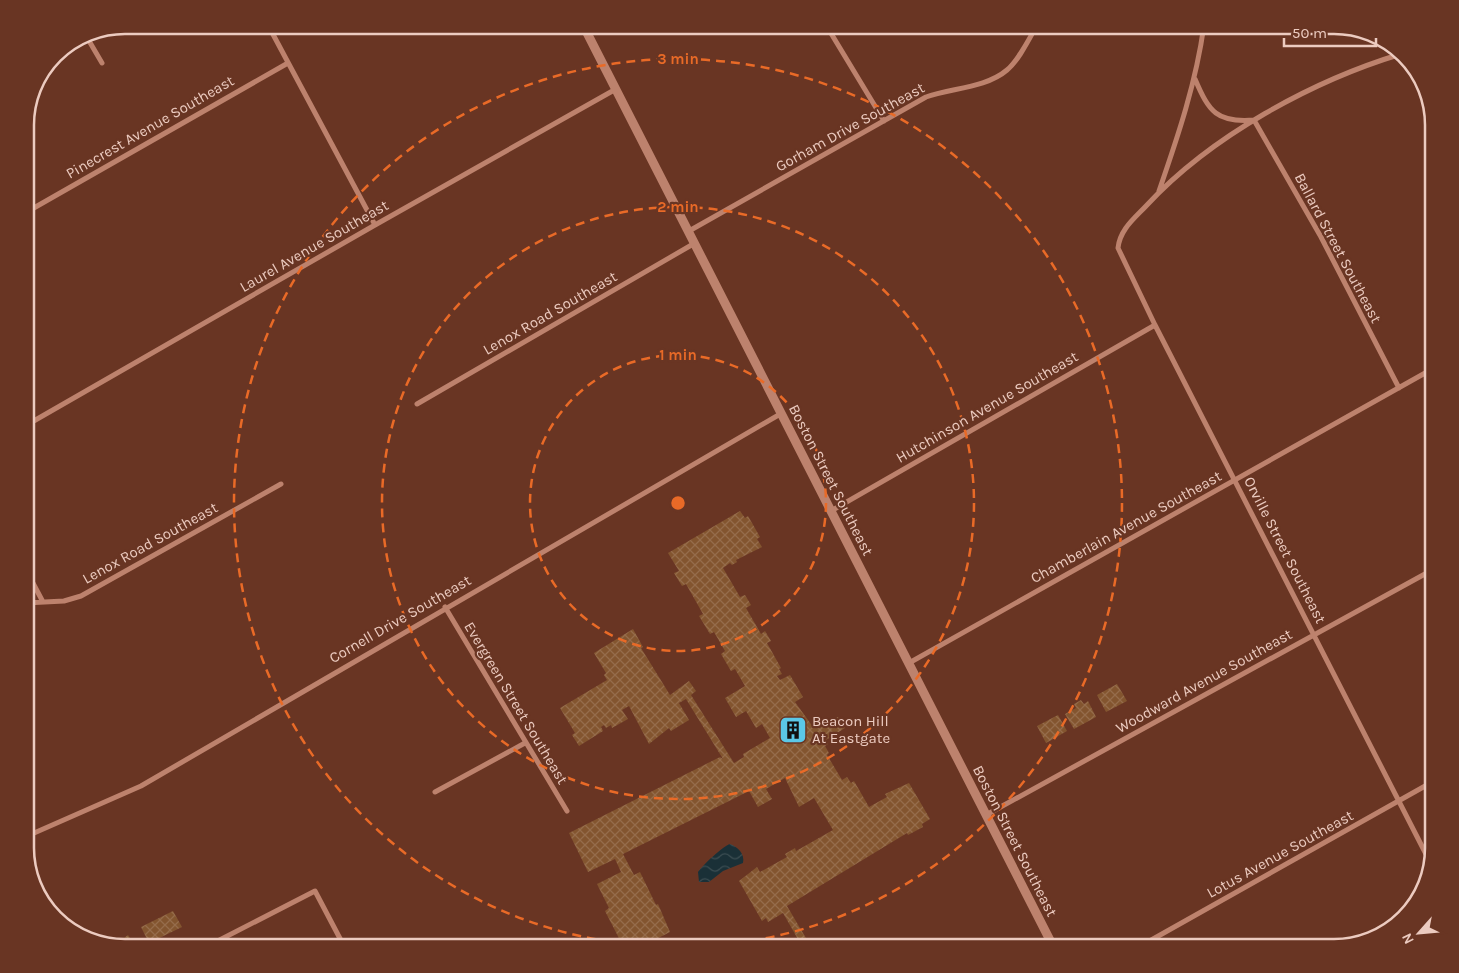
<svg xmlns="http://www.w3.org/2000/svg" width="1459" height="973" font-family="Karla,sans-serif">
<defs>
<pattern id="water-waves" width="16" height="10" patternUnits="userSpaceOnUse" patternTransform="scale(1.25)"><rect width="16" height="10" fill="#1a3037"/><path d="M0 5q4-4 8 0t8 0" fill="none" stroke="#3b4d52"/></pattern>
<pattern id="building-cross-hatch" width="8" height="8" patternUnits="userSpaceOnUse" patternTransform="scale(1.25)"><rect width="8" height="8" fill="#83552f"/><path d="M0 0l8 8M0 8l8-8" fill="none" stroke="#956c4b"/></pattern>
</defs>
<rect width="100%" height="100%" fill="#693523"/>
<path fill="url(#water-waves)" d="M730,844C738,847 745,854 743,863L723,871L709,882H699L698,872C703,865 723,846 730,844Z"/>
<path fill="url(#building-cross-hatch)" d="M740,511L745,518L748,516L760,537L757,539L762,547L736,560L737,562L732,565L730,563L723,568L740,597L745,595L751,605L746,608L761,634L765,631L771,641L767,643L781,668L779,669L782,674L777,676L780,680L790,675L803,697L795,702L813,727L817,725L819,728L838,717L845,728L826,740L828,744L825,746L829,753L827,755L842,780L847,777L851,783L854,781L869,807L887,797L885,794L909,783L930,819L922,824L923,827L908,835L907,833L787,906L810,945L809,948H803L783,913L768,922L766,918L762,921L739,881L757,867L760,872L787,857L785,854L795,848L796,851L833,830L814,798L799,807L785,778L766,789L772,799L758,807L749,791L623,854L634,875L640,872L656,905L658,904L670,932L639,948L636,943L624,948L605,911L609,908L597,884L621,872L615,859L588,872L569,833L720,757L723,759L686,699L679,703L689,720L671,731L669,728L649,744L629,706L622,710L628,719L612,728L611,725L606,728L604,725L601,727L603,731L579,746L572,735L575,733L560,708L607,680L604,675L606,673L594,653L633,629L643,647L641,648L670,695L689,681L696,691L691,695L734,763L744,757L743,754L770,738L762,724L756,728L746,711L736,717L725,698L745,686L735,669L731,671L721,654L725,651L714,632L710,634L699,616L703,614L686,584L682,586L674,573L679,571L668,553Z
M1117,684L1127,701L1106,712L1097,695Z
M1081,700L1084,704L1088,701L1096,717L1074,729L1065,714L1076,708L1074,704Z
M1058,715L1067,731L1046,743L1037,726Z
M173,911L182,927L149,943L141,927Z
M128,935L135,946L124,948L115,945Z"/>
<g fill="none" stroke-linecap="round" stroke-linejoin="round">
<path stroke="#bd826d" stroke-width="5" d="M268,25L375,225
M826,25L884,121
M85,34L102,63
M1401,54C1312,81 1211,136 1147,205C1135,218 1120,229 1118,248L1155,325L1430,862
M1195,79C1209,112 1217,123 1254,120L1321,237L1399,388
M1159,191C1178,136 1196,83 1204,25
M25,213L288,63
M689,231L926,97C951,88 986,88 1007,70C1019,60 1029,39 1037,25
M417,404L695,243
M25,426L375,225L616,89
M831,511L1155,325
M25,568L43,602
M25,603L64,601L81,596L281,484
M445,607L567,811
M909,663L1434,368
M435,792L525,743
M986,815L1434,569
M25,837L141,786L782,413
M204,948L315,891L345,948
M1137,948L1434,781"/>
<path stroke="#bd826d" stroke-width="9" d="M583,25L1054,948"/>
</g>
<g fill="none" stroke="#e96a27" stroke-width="2.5" stroke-dasharray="9 6">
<circle cx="678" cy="503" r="148"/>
<circle cx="678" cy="503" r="296"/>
<circle cx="678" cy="503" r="444"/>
</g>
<defs>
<g id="building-square" transform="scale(1.4375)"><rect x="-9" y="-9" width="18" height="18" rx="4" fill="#5bc8e7" stroke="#693523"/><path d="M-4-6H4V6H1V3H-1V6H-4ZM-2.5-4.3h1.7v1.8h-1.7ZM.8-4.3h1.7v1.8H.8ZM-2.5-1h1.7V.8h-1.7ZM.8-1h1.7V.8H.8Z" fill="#111"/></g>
</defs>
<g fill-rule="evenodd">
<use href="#building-square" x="793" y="730"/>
</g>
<g text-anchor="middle" stroke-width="4.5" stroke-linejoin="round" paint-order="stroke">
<g font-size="15" fill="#eccbc0" stroke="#693523">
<text transform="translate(150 127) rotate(-30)" y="5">Pinecrest Avenue Southeast</text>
<text transform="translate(850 127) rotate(-29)" y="5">Gorham Drive Southeast</text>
<text transform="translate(314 246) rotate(-30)" y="5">Laurel Avenue Southeast</text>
<text transform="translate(1338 248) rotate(62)" y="5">Ballard Street Southeast</text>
<text transform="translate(550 313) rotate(-30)" y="5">Lenox Road Southeast</text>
<text transform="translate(987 407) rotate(-30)" y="5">Hutchinson Avenue Southeast</text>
<text transform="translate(831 480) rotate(63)" y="5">Boston Street Southeast</text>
<text transform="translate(1126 527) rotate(-29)" y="5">Chamberlain Avenue Southeast</text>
<text transform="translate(150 543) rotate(-29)" y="5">Lenox Road Southeast</text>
<text transform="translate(1285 550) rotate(63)" y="5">Orville Street Southeast</text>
<text transform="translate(400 619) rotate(-30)" y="5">Cornell Drive Southeast</text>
<text transform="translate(1204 681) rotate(-29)" y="5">Woodward Avenue Southeast</text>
<text transform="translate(516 703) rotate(59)" y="5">Evergreen Street Southeast</text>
<text transform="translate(1015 841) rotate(63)" y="5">Boston Street Southeast</text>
<text transform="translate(1280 854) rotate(-29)" y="5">Lotus Avenue Southeast</text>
</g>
<g font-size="15" fill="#eccbc0" stroke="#693523" text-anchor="start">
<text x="812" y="726">Beacon Hill<tspan x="812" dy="17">At Eastgate</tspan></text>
</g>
</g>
<path d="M0 0H1459V973H0ZM125 34H1334A91 91 0 0 1 1425 125V848A91 91 0 0 1 1334 939H125A91 91 0 0 1 34 848V125A91 91 0 0 1 125 34Z" fill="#693523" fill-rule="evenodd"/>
<path fill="none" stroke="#eccbc0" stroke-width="2.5" d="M125 34H1334A91 91 0 0 1 1425 125V848A91 91 0 0 1 1334 939H125A91 91 0 0 1 34 848V125A91 91 0 0 1 125 34Z"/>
<circle cx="678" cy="503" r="8" fill="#e96a27" stroke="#693523" stroke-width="2.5"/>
<g font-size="15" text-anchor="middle" font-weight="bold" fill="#e96a27" stroke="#693523" stroke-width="4.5" stroke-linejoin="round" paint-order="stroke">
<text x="678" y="64">3 min</text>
<text x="678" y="212">2 min</text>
<text x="678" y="360">1 min</text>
</g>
<g transform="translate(1419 933) rotate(243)" stroke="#693523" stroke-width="4" paint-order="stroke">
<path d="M0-4L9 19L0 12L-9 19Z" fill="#eccbc0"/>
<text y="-8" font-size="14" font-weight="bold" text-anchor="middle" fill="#eccbc0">N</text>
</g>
<path d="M1284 38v8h92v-8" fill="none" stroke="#eccbc0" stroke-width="2.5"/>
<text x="1292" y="38" font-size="15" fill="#eccbc0" stroke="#693523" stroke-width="4" paint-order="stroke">50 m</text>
</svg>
